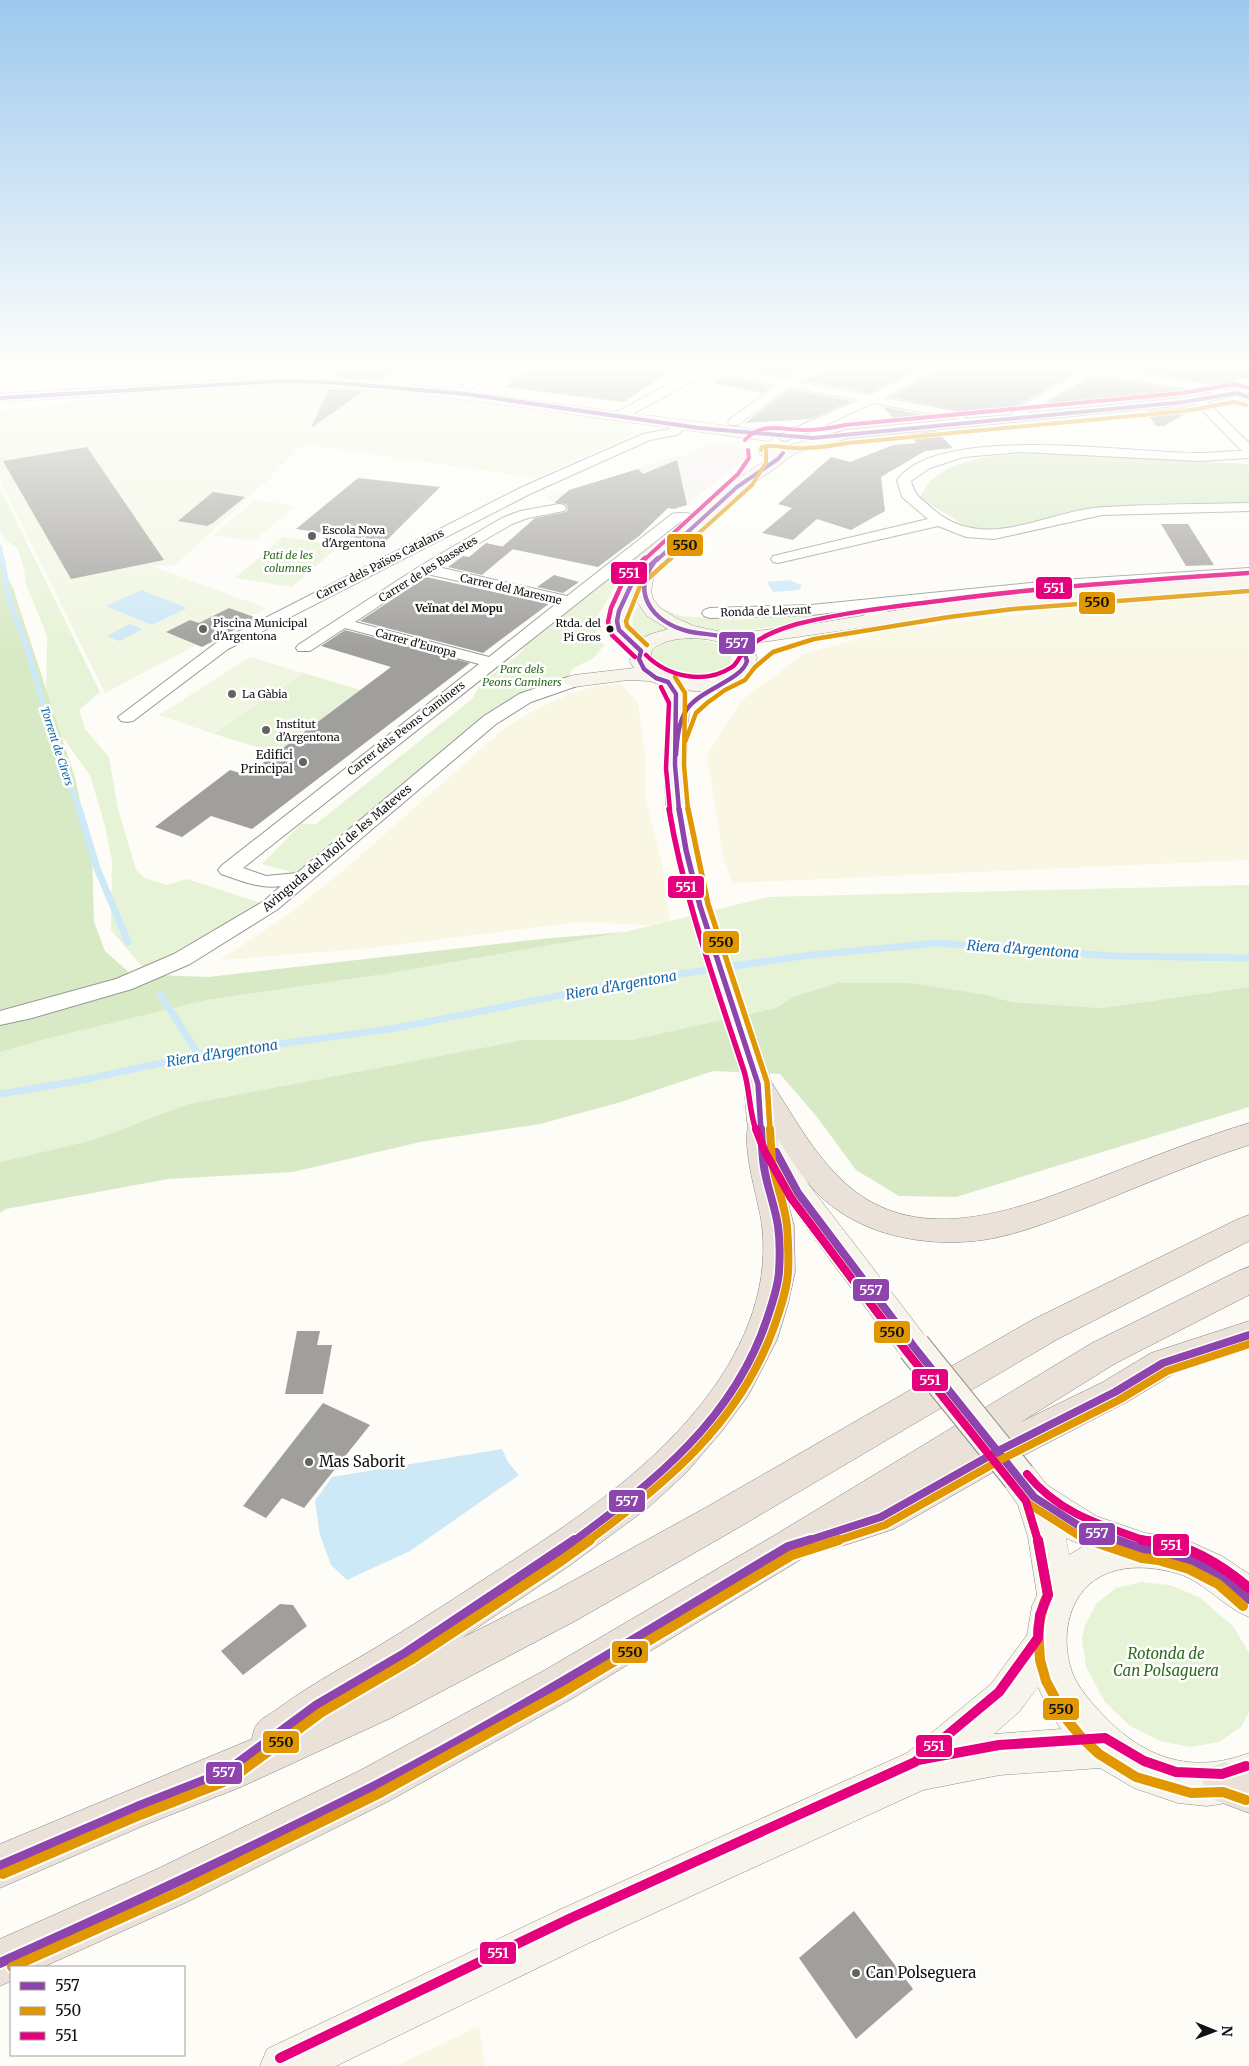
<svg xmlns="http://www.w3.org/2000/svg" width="1249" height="2066" font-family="Merriweather,serif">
<rect width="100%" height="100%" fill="#fdfcf7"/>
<path fill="#f5f0f3" d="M716,441L740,448L745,453V459L687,505L674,509L664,507L653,522L633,541L545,524L560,512V504L546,498L680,455H687Z"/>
<path fill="#f9f7e4" d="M1249,595V860L732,883L723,856L707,755L742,700L804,654L886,631L1107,603Z
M621,684L638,703L645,757V794L662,863L670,926L578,922L362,949L220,960L290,913L345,869L505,728L538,708L570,694L599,685Z
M479,2026L485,2066H396Z"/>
<path fill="#e7f3d7" d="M0,488L100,692L79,710L85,729L109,757L118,809L136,870L145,878L167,885L187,879L267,905L146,971L111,930L112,861L105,826L90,775L46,714L47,636L26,584L24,569L18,549L5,539L0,532Z
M283,537L340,545L292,587L235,578Z
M653,544L660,545L621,577L599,614L596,636L604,645L595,657L572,669L568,681L520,697L299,874L262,864L301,824H316L472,699L482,682L518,655L526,645Z
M641,605L677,630L657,631L645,640L634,634C632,623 630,612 641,605Z
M656,606L681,616L734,620L784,617L876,608L863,616L729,632L673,621Z
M688,638C700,639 741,644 730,664C726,671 717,674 710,676C660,686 619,646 688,638Z
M303,673L361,690L277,753L214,734Z
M1249,885V987L1102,1008L1012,1002L987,995L793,997L776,1008L631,1040H523L188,1104L93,1140L0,1162V1052L50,1038L207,1000L385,974L625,932L768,897Z
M1141,1582L1170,1585L1199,1597L1233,1626L1249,1653V1712L1241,1727L1219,1742L1190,1747L1160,1741L1130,1726L1105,1702L1086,1667L1082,1639L1085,1625L1097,1603L1116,1588Z"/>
<path fill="#d8eac5" d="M1040,453L1247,464L1249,466V505L1100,508L994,535L976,532L920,498C937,455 1002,455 1040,453Z
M0,561L13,588L75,778L92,854L94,922L105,951L131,974L208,977L541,939L625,932L385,974L207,1000L50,1038L0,1052Z
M838,983H909L987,995L1012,1002L1102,1008L1249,987V1107L956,1197L899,1196L856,1170L817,1117L780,1074L713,1071L621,1102L540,1124L420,1142L293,1172L168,1179L6,1209L0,1213V1162L93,1140L188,1104L523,1040H631L776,1008L793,997Z"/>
<path fill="#f0f6e1" d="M268,385C388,386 508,407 628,423L633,434L537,478L303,444L270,478L174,566L149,565L266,608L251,616L257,618L202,647L196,645L105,693L0,481V411L174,390Z
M255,500L295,506L254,541L213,535Z
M250,657L303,673L214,734L159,715Z"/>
<path fill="#cde8f7" d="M789,580L802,585L799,590L773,592L767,582Z
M142,590L187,608L152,625L106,606Z
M130,624L143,629L119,641L107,636Z
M502,1449L508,1462L519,1475L410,1551L347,1580L331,1565L320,1535L315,1501L332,1477Z"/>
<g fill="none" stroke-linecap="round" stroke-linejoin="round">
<path stroke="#cde8f7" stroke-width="4.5" d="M0,547L2,560"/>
<path stroke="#cde8f7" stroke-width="5.5" d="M2,558L9,600L26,645L57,752L80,810"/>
<path stroke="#cde8f7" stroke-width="7" d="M79,809L97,868L128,942
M160,994L199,1055
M0,1094L78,1081L199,1055L396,1028L633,981L802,956L938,943L1112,956L1249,958"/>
</g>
<path fill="#a19f9c" d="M340,364H404L380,380L334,377Z
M537,364H649L674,369L624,402L505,387L512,383L508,382Z
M741,364H779L805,368L785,377L736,368Z
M836,364H928L870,393L805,381L827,372L834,368Z
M946,364H1045L1052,369L1075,373L1011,409L967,413L890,397L944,368Z
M1102,364H1249V377L1222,385L1103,366Z
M723,376L772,386L763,393L714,383Z
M1093,376L1192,391L1193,393L1176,395L1178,397L1058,407L1047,403Z
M329,389L364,391L311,428Z
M789,389L852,401L811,419L745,423Z
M883,407L931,416H922L926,420L898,423Z
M1187,407L1190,411L1164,426H1156L1146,411Z
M936,431L953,448L925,451L881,477L885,511L851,530L817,519L793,540L762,533L792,508L778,504L831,457L850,462L893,445L917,443L908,434Z
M87,447L164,560L71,579L3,461Z
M677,460L687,505L674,509L668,508L639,536L598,567L502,547L535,518L566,512L568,509L566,504L554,503L569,490L638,469L643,474Z
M358,478L440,487L385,542L296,529Z
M213,492L245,497L213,523L207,526L178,521Z
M1161,524H1188L1214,565L1186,566Z
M486,543L513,549L482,575L448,567L463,556L469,557Z
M554,575L579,582L563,593L537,587Z
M426,577L521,598L550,603L483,653L360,621Z
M229,608L257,618L202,647L166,632L190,620L199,623Z
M345,630L470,663L252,829L211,816L182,837L155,827L230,770L247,775L391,667L321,646Z
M297,1331H320L317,1345H332L323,1394H285Z
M323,1403L370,1425L304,1508L282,1498L266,1518L243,1506Z
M280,1604L293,1605L307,1626L243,1675L221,1651Z
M854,1911L913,1989L856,2039L799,1958Z"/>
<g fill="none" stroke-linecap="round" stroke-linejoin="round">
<g stroke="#979795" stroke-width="2">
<path id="street" d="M25,364H41L39,366L0,381V373Z
M237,364H258L285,370L287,372L281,375L239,366Z
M497,364H510L460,396H452L450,393Z
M682,364H716L718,366L785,379L820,364H834L833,366L799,382L870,395L931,364H944L943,366L884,398L965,413L967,416L963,419L1011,415L1016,409L1080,372L1052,367L1047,364H1072L1090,366L1097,364L1101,365L1102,368L1219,386L1223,387L1224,391L1249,384V392L1207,402L1249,443V458L1200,461L1022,452L964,457L930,468L911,481C915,497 922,499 934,510C987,554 1045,510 1105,507C1153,504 1201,504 1249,503V511L1102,515L994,539L966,537L938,526L778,563L773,562L771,559L773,556L928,519L902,497L897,480C940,422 1134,454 1200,453C1214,453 1228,451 1242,451L1196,404L848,438L834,442L830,441L828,438L830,435L846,430L960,419L873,403L815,430L785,441L781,440L779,437L781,434L859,400L789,387L738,425H730L728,422L730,419L777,385L710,372L623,419H615L613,416L615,413L697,369L683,366ZM1093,374L1215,393L1184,398L1027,413Z
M681,422L687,426L677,435L650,440L532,493L228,649L133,721L127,722L121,721L118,717L216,643L522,487L643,434L669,429Z
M559,504L564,505L566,508L564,511L528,518L512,524L438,567L567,596L672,514C681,512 699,513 705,520L698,524L680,522L243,868L266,876L297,873L484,716L519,694L568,677H580L582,681L580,685L531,702L496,724L278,909L190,964L132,989L32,1018L0,1025V1011L116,979L174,954L264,901L281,886C258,889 243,881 221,874L218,870L221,866L479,664L345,628L310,651H298L296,648L298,645L420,566L502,518L520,511ZM427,574L557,603L489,657L355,622Z
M1249,568V576C1148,583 1047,591 946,600C926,602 902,603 884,613C875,618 873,626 861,623L859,620L871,608L811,615L710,618L704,616L702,613L704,610L710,608L811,605L1061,580Z"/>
</g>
<g stroke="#8e8d8b" stroke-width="1">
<path id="secondary" d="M279,377L347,379L415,385L767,431L772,433L775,436L772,439L767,441C695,431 622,422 550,411C460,399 370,387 279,385L0,402V394Z
M834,433L839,435L842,438L839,441C823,446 795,449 784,462L743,491L655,570L651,591L653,599L660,608L676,618L694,626L732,634L812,624L948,602L1012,594L1249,576V588L1012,606L748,644L757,657C755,663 755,671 750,676C734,691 705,693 684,690L689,711L686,767L689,805L696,842L715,916L772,1084L777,1122L788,1148L809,1185L926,1337L931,1347L926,1357L914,1361L902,1357L787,1201L758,1148L747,1122L744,1084L690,916L672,842L666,805L664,767L668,720L665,692L660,685L650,681L628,680L574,687L567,685L564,681L567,677L574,675L634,668L630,662L631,653L612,634L607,621L609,611L626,577L731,483L770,457L760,455L758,452L760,449L784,448L793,444ZM634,598L647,616L668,629L651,634L640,639C623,624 625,619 634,598ZM691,638C708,639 728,640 737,657L734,669C710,684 669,684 650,661L652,650C663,640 676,639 691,638Z
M1019,1461L1032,1466L1047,1485L1096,1516L1145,1533L1173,1537L1193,1543L1222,1556L1249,1574V1617C1221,1606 1203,1579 1172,1572C1152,1567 1128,1565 1108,1573C1069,1588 1059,1635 1072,1672C1078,1688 1091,1702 1103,1715C1144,1758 1191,1775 1249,1753V1795L1221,1804L1207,1806L1178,1803L1134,1788L1100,1768L1000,1775L923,1790L591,1942L336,2066H260L267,2049L559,1910L907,1753L991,1684L1027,1635L1032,1606L1037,1595L1028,1537L1018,1505L1006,1488L1001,1477L1006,1466ZM1066,1538L1084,1546L1069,1555ZM1038,1687L1051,1715L1061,1729L994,1734L1019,1712Z"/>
</g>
<g stroke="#858482" stroke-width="1">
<path id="highway" d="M758,1074L768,1077C793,1115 816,1160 852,1189C929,1251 1034,1203 1114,1172C1158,1155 1203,1137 1249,1123V1145C1193,1163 1138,1187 1083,1209C1051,1221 1017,1235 983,1240C932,1247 873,1238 832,1206C809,1189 793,1163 778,1139L779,1167L794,1226L795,1272L788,1304L777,1340L748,1396L722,1431L686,1473L649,1507L569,1566L462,1638L549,1594L705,1508L1032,1320L1238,1219L1249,1215V1241L1056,1340L731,1532L577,1620L391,1718L241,1787L145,1825L0,1888V1844L252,1739C253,1734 254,1727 258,1723C262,1718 270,1714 276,1710C296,1695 317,1682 338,1670C392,1639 443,1606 495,1572C568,1525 643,1476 699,1407C740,1356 770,1294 762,1226C759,1198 737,1140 752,1115L761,1112L744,1084L748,1077Z
M1249,1267V1295L1116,1363L1021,1422L1103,1382L1151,1353L1249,1321V1349L1175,1373L1127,1402L1011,1462L894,1529L833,1549L823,1546L573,1698L389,1801L187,1902L43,1967H11V1981L0,1986V1939L155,1870L359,1771L545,1670L775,1535L1092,1343L1238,1271Z
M1224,1762L1249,1771V1813L1209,1798L1203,1783L1209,1768Z"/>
</g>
<use href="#street" fill="#fffffe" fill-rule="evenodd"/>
<use href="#secondary" fill="#f6f4eb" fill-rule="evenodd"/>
<use href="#highway" fill="#eae1d8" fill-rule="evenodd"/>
<g stroke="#8e8d8b" stroke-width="35" stroke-linecap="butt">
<path id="secondary-bridge" d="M914,1347L1019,1477"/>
</g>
<use href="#secondary-bridge" stroke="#f6f4eb" stroke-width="33"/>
<g stroke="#fff" stroke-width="5.5">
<path id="bus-1-far4" d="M0,398L279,381L326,382L466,394L699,428L813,438L1184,402L1236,393L1249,397
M657,560L737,487L778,459L783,453"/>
</g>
<g stroke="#fff" stroke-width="7">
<path id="bus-1-far3" d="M658,558L633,581L619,611L617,621L619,630L641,651L639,659L644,669L656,678L668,682L676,694L675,765L679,810
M655,561C630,593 653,622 687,631C702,635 718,633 732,640C741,645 745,652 747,661C742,680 701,689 687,709C678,723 677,740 676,755"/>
</g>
<g stroke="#fff" stroke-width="9">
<path id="bus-1-far2" d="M679,809L686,850L700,906L758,1084L761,1130"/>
</g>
<g stroke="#fff" stroke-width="11">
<path id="bus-1-far1" d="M776,1152L798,1193L914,1347L1034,1497L1084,1529L1118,1541
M574,1541C655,1481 734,1419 767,1319C772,1304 778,1287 779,1272C780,1257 780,1240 778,1226C775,1206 767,1187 764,1167C762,1155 762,1142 761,1129
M807,1541L881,1517L998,1451L1115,1392L1163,1363L1249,1335"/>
</g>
<g stroke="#fff" stroke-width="14">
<path id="bus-1" d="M1115,1540L1144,1550L1160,1551L1192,1561L1223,1577L1249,1599
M0,1866L137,1807L226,1772L317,1705L406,1653L575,1540
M0,1963C125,1907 250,1849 373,1787C515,1714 651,1629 788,1547L811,1540"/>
</g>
<g stroke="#fff" stroke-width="5.5">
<path id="bus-2-far4" d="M761,450L762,447C774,444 785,448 797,448C814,449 831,446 848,443L1185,411L1235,402L1246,405
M669,560L752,485L766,463V448"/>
</g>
<g stroke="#fff" stroke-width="7">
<path id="bus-2-far3" d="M647,645L627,626L626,621L640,586L671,558
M675,677L685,693L684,765L688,810
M685,742L696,713L707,703L725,690L745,680L755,667L773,652L814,639L949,617L1013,609L1249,591"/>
</g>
<g stroke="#fff" stroke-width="9">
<path id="bus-2-far2" d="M688,809L708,904L767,1082L770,1130"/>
</g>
<g stroke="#fff" stroke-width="11">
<path id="bus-2-far1" d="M768,1156L791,1198L907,1352L1026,1501L1038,1541
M1029,1504L1081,1537L1092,1541
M588,1541C667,1483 740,1422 774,1327C780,1309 787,1290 788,1272C789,1257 788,1241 787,1226C785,1206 777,1187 773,1167C771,1155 771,1142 770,1129
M836,1541L885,1525L1002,1459L1119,1400L1167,1371L1249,1344"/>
</g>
<g stroke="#fff" stroke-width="14">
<path id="bus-2" d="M1038,1540L1048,1595L1044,1603L1038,1628L1040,1660L1046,1681L1067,1720L1082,1738L1099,1754L1136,1777L1191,1793L1223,1792L1246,1800
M1089,1540L1142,1558L1158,1560L1189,1569L1218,1584L1243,1606
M3,1874L140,1815L231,1779L322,1712L411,1660L561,1561L590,1540
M12,1967L175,1894L378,1794L563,1692L792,1555L839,1540"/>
</g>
<g stroke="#fff" stroke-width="5.5">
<path id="bus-3-far4" d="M745,440C761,421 783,430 805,430C819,430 832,428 845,425L1183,393L1235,384L1249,388
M644,560L738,474L749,458L748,450"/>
</g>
<g stroke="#fff" stroke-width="7">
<path id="bus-3-far3" d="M646,655C668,677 705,685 732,667C738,663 739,656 744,652C758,637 777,630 797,624C845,612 897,606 946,600C1046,587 1147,580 1248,573
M635,657L612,635L608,622L611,608L625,577L645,558
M661,687L669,703L666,768L670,810"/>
</g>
<g stroke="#fff" stroke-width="9">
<path id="bus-3-far2" d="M669,809C684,899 716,985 744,1071C750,1090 749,1112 756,1130"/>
</g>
<g stroke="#fff" stroke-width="11">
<path id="bus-3-far1" d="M756,1129L765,1152L791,1198L907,1352L1026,1501L1038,1541
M1027,1474C1058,1513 1101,1525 1146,1541"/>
</g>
<g stroke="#fff" stroke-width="14">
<path id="bus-3" d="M1142,1540C1149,1542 1155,1541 1162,1542C1194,1548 1224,1567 1249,1588
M918,1760L999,1745L1105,1738L1144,1761L1176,1772L1222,1774L1246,1766
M280,2058L571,1918L915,1762L999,1692L1038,1638L1040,1615L1048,1595L1038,1540"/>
</g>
<use href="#bus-1-far4" stroke="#8e44ad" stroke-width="4"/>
<use href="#bus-1-far3" stroke="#8e44ad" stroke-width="4.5"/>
<use href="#bus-1-far2" stroke="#8e44ad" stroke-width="5.5"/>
<use href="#bus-1-far1" stroke="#8e44ad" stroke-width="8"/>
<use href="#bus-1" stroke="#8e44ad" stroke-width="10"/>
<use href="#bus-2-far4" stroke="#e09702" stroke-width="4"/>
<use href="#bus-2-far3" stroke="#e09702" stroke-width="4.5"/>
<use href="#bus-2-far2" stroke="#e09702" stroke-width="5.5"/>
<use href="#bus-2-far1" stroke="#e09702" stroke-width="8"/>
<use href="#bus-2" stroke="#e09702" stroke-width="10"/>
<use href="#bus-3-far4" stroke="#e5007d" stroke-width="4"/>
<use href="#bus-3-far3" stroke="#e5007d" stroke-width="4.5"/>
<use href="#bus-3-far2" stroke="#e5007d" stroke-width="5.5"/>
<use href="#bus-3-far1" stroke="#e5007d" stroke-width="8"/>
<use href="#bus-3" stroke="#e5007d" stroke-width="10"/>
</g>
<linearGradient id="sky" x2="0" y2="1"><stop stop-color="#9dc9ee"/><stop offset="0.56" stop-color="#fefefb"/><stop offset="1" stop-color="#fefefb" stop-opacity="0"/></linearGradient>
<rect width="1249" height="653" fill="url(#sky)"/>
<g fill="#646362" stroke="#fff" stroke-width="2">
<circle cx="312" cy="536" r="5"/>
<circle cx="203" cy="629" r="5"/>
<circle cx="232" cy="694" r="5"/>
<circle cx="266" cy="730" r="5"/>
<circle cx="303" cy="762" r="5"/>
<circle cx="309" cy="1462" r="5"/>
<circle cx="856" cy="1973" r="5"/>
</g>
<circle fill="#111" stroke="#fff" stroke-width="2" cx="610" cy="629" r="4.5"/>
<g text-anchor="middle" stroke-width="5" stroke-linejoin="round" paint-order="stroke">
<g font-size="11" fill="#111" stroke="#fff" text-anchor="start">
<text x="322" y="534">Escola Nova<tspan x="322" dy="13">d'Argentona</tspan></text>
<text x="213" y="627">Piscina Municipal<tspan x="213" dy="13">d'Argentona</tspan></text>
<text x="242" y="698">La Gàbia</text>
<text x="276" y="728">Institut<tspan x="276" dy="13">d'Argentona</tspan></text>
</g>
<g font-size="11" font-style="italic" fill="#2f6b1f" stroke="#fff">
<text x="288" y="559">Pati de les<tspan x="288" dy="13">columnes</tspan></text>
<text x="522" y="673">Parc dels<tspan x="522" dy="13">Peons Caminers</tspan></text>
</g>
<g font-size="11" fill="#111" stroke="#fff">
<text transform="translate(380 564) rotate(-27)" y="4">Carrer dels Països Catalans</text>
<text transform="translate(428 569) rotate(-32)" y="4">Carrer de les Bassetes</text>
<text transform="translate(511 589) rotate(13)" y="4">Carrer del Maresme</text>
<text transform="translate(766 611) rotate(-2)" y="4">Ronda de Llevant</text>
<text transform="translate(416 643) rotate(15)" y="4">Carrer d'Europa</text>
<text transform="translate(406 728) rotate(-38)" y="4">Carrer dels Peons Caminers</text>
</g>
<g font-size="11" font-weight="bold" fill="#111" stroke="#fff">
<text x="459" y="612">Veïnat del Mopu</text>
</g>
<g font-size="11" fill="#111" stroke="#fff" text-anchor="end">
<text x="601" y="627">Rtda. del<tspan x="601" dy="14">Pi Gros</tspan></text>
</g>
<g font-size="11" font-style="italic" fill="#1768a6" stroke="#fff">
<text transform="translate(57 746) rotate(72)" y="4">Torrent de Cirers</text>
</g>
<g font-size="12" fill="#111" stroke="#fff" text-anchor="end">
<text x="293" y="759">Edifici<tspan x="293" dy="14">Principal</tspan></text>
</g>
<g font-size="12" fill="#111" stroke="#fff">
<text transform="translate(337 848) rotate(-40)" y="4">Avinguda del Molí de les Mateves</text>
</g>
<g font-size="14" font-style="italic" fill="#1768a6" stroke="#fff">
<text transform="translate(1023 949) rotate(4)" y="5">Riera d'Argentona</text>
<text transform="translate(621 985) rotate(-10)" y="5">Riera d'Argentona</text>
<text transform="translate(222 1053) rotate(-9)" y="5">Riera d'Argentona</text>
</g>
<g font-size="15" fill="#111" stroke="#fff" text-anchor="start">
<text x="319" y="1467">Mas Saborit</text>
<text x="866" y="1978">Can Polseguera</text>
</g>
<g font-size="15" font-style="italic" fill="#2f6b1f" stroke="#fff">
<text x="1166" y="1659">Rotonda de<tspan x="1166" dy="17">Can Polsaguera</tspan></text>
</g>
</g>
<g stroke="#fff" stroke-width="2">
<rect x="666" y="533" width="38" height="24" rx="5" fill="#e09702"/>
<rect x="610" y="561" width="38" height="24" rx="5" fill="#e5007d"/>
<rect x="1035" y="576" width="38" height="24" rx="5" fill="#e5007d"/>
<rect x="1078" y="591" width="38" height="24" rx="5" fill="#e09702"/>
<rect x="718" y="631" width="38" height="24" rx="5" fill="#8e44ad"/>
<rect x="667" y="875" width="38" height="24" rx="5" fill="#e5007d"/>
<rect x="702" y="930" width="38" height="24" rx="5" fill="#e09702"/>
<rect x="852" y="1278" width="38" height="24" rx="5" fill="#8e44ad"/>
<rect x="873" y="1320" width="38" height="24" rx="5" fill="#e09702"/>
<rect x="911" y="1368" width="38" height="24" rx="5" fill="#e5007d"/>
<rect x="608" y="1489" width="38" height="24" rx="5" fill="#8e44ad"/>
<rect x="1078" y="1522" width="38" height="24" rx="5" fill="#8e44ad"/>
<rect x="1152" y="1533" width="38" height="24" rx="5" fill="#e5007d"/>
<rect x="611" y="1640" width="38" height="24" rx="5" fill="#e09702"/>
<rect x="1042" y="1697" width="38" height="24" rx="5" fill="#e09702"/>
<rect x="262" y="1730" width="38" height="24" rx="5" fill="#e09702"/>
<rect x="915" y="1734" width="38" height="24" rx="5" fill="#e5007d"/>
<rect x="205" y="1761" width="38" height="24" rx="5" fill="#8e44ad"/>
<rect x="479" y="1941" width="38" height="24" rx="5" fill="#e5007d"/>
</g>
<g font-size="14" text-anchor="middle" font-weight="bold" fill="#fff">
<text x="629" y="578">551</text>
<text x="1054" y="593">551</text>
<text x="737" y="648">557</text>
<text x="686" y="892">551</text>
<text x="871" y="1295">557</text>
<text x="930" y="1385">551</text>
<text x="627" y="1506">557</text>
<text x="1097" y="1538">557</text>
<text x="1171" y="1550">551</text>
<text x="934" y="1751">551</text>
<text x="224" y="1777">557</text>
<text x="498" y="1958">551</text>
</g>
<g font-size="14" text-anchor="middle" font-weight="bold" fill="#111">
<text x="685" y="550">550</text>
<text x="1097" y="607">550</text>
<text x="721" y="947">550</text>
<text x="892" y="1337">550</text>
<text x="630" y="1657">550</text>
<text x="1061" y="1714">550</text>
<text x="281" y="1747">550</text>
</g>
<rect x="10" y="1966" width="175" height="90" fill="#ffffff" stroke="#a0a0a0"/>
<rect x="20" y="1982" width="25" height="8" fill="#8e44ad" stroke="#a0a0a0"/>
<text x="55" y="1991" font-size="15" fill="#111111">557</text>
<rect x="20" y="2007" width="25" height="8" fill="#e09702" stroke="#a0a0a0"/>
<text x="55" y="2016" font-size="15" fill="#111111">550</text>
<rect x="20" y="2032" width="25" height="8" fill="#e5007d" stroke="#a0a0a0"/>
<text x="55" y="2041" font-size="15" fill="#111111">551</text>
<g transform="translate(1214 2031) rotate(91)" stroke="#ffffff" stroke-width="4" paint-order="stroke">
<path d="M0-4L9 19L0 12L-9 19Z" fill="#111111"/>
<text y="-8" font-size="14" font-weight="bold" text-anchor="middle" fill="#111111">N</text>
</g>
</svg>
